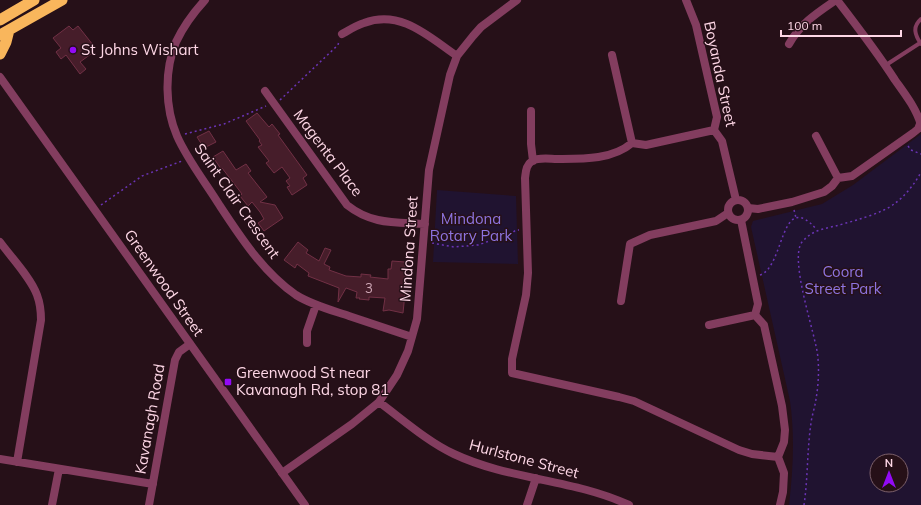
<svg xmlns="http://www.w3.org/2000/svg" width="921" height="505" font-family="Mulish,sans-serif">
<rect width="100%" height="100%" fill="#261018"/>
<path fill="#201330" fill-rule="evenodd" d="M921,134V505H789C793,471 795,436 790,401L751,227L753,221L822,204L853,185ZM877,461H901V485H877Z
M437,190L516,196L518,264L433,262Z"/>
<path fill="#461d2a" stroke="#713045" d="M69,26L73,30L78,26L93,45L87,49L91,54L80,62L86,69L80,74L66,55L61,59L56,52L61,48L53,38Z
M257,113L269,127L272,124L280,134L278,135L307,175L303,178L307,185L292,195L287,187L290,186L286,181L290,178L282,167L274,173L266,163L269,161L258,147L262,145L259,141L260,140L246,121Z
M209,131L216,142L204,148L197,137Z
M223,151L236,170L246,164L251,171L248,173L267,197L260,202L275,205L283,218L264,231L258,223L264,219L260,212L252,202L248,206L240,196L242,194L222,168L221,169L213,157Z
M298,242L308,250L306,253L319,261L325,248L331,250L324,264L330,267L329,270L346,276L361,277V274L371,275L370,277L388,279V269H391L392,261L405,262V277H406V283L403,313L389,310L383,311L385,298L369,297V300L359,299L360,298H356L357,292L346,288L338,302L339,288L308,276L309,273L297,264L295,268L284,260Z"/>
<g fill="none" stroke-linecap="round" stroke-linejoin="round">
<path stroke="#6a34b4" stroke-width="1.5" stroke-dasharray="2 3" stroke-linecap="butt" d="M280,100L338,45L339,41
M185,134L224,124L266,106
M908,146L911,150L921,154
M101,205L142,176L182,161
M794,210L796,218
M432,243L454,247L478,245L495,239L505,238L516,230H519
M760,275C785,267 780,187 817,230
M804,505C808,478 807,450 811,423C812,415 815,407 816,399C819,382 820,359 815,342C811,322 790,257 802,242C815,227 829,229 846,223C858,220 884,212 894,204C904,197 915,184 921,172"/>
<path stroke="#833d5f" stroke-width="4" d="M921,19C912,27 915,35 921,44
M886,65L920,43"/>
<path stroke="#833d5f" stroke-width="8" d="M205,0C194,12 183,27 176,42C164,71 165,108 177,136C188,161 206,183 220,206C241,238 264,273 296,295C312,305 331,310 349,316C370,323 391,330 412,337
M686,0L696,25L717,117L714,130L722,141L736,200
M837,0C857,26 877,52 895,80C905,94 916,108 921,125
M342,34C349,30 357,25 364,23C401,9 429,37 457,56
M789,44C801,23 817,13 836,0
M612,55L632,143
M265,91L347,205C372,225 396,222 425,224
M531,111V144L533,161
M714,130L646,145L632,143C612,160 582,159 557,159C550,159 538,157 532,161C526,165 526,171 525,178L528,273L526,295L512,359V373L619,397L634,401L739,450L752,454L778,457
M816,136L838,178
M728 210a10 10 0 1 1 20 0a10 10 0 1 1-20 0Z
M748,208L758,209L792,202L824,192L832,186L838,178L852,176L913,133L918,129L920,124
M741,220L758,304L755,315L764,325L782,406L785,430L784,442L778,457L784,473L783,492L780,505
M0,242C11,257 31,278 37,295C40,303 41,311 41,320L17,462
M621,301L630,244L650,235L716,221L728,213
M709,325L755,315
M307,343V331L316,305
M379,402C402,419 428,442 454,454C509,480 573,479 629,505
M0,459L153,484
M282,473L352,424L379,402L397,375L408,351L417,319L429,170L450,75L457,56L473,36L481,27L517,0
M52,505L59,469
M149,505L175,360L179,352L190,344
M527,505L536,478"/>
<path stroke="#833d5f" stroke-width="8" d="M0,77L305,505"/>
<path stroke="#f9b65c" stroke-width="11" d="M0,20L34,0
M0,35L62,0
M0,54L6,42L9,30"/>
</g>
<g fill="#930af6" stroke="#261018" stroke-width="1.5">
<circle cx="73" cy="50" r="4"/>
<rect x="224" y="378" width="8" height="8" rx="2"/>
</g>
<g text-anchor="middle" stroke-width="3" stroke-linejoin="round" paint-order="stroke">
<g font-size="13" fill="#d0a8b7">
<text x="369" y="293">3</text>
</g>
<g font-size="15" fill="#fed7e6" stroke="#261018" text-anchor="start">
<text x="81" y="55">St Johns Wishart</text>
<text x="236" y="378">Greenwood St near<tspan x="236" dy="17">Kavanagh Rd, stop 81</tspan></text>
</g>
<g font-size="15" fill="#fed7e6" stroke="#261018">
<text transform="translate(720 74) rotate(78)" y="5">Boyanda Street</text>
<text transform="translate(328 153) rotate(53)" y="5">Magenta Place</text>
<text transform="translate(237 201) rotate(55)" y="5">Saint Clair Crescent</text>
<text transform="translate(409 249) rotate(-86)" y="5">Mindona Street</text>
<text transform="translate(164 283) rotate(55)" y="5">Greenwood Street</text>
<text transform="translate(150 419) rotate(-80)" y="5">Kavanagh Road</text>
<text transform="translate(524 459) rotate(15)" y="5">Hurlstone Street</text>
</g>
<g font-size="15" fill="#8d74e0" stroke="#261018">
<text x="471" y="224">Mindona<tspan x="471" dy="17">Rotary Park</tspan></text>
<text x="843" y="277">Coora<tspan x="843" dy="17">Street Park</tspan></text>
</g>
</g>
<g transform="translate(889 473)"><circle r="19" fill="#261018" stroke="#7c606a"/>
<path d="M0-3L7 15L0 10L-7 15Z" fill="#930af6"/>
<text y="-6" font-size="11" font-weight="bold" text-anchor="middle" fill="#fed7e6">N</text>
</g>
<path d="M781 30v6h120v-6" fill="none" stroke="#fed7e6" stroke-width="2"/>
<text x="787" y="30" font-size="12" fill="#fed7e6" stroke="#261018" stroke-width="3" paint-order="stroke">100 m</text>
</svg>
